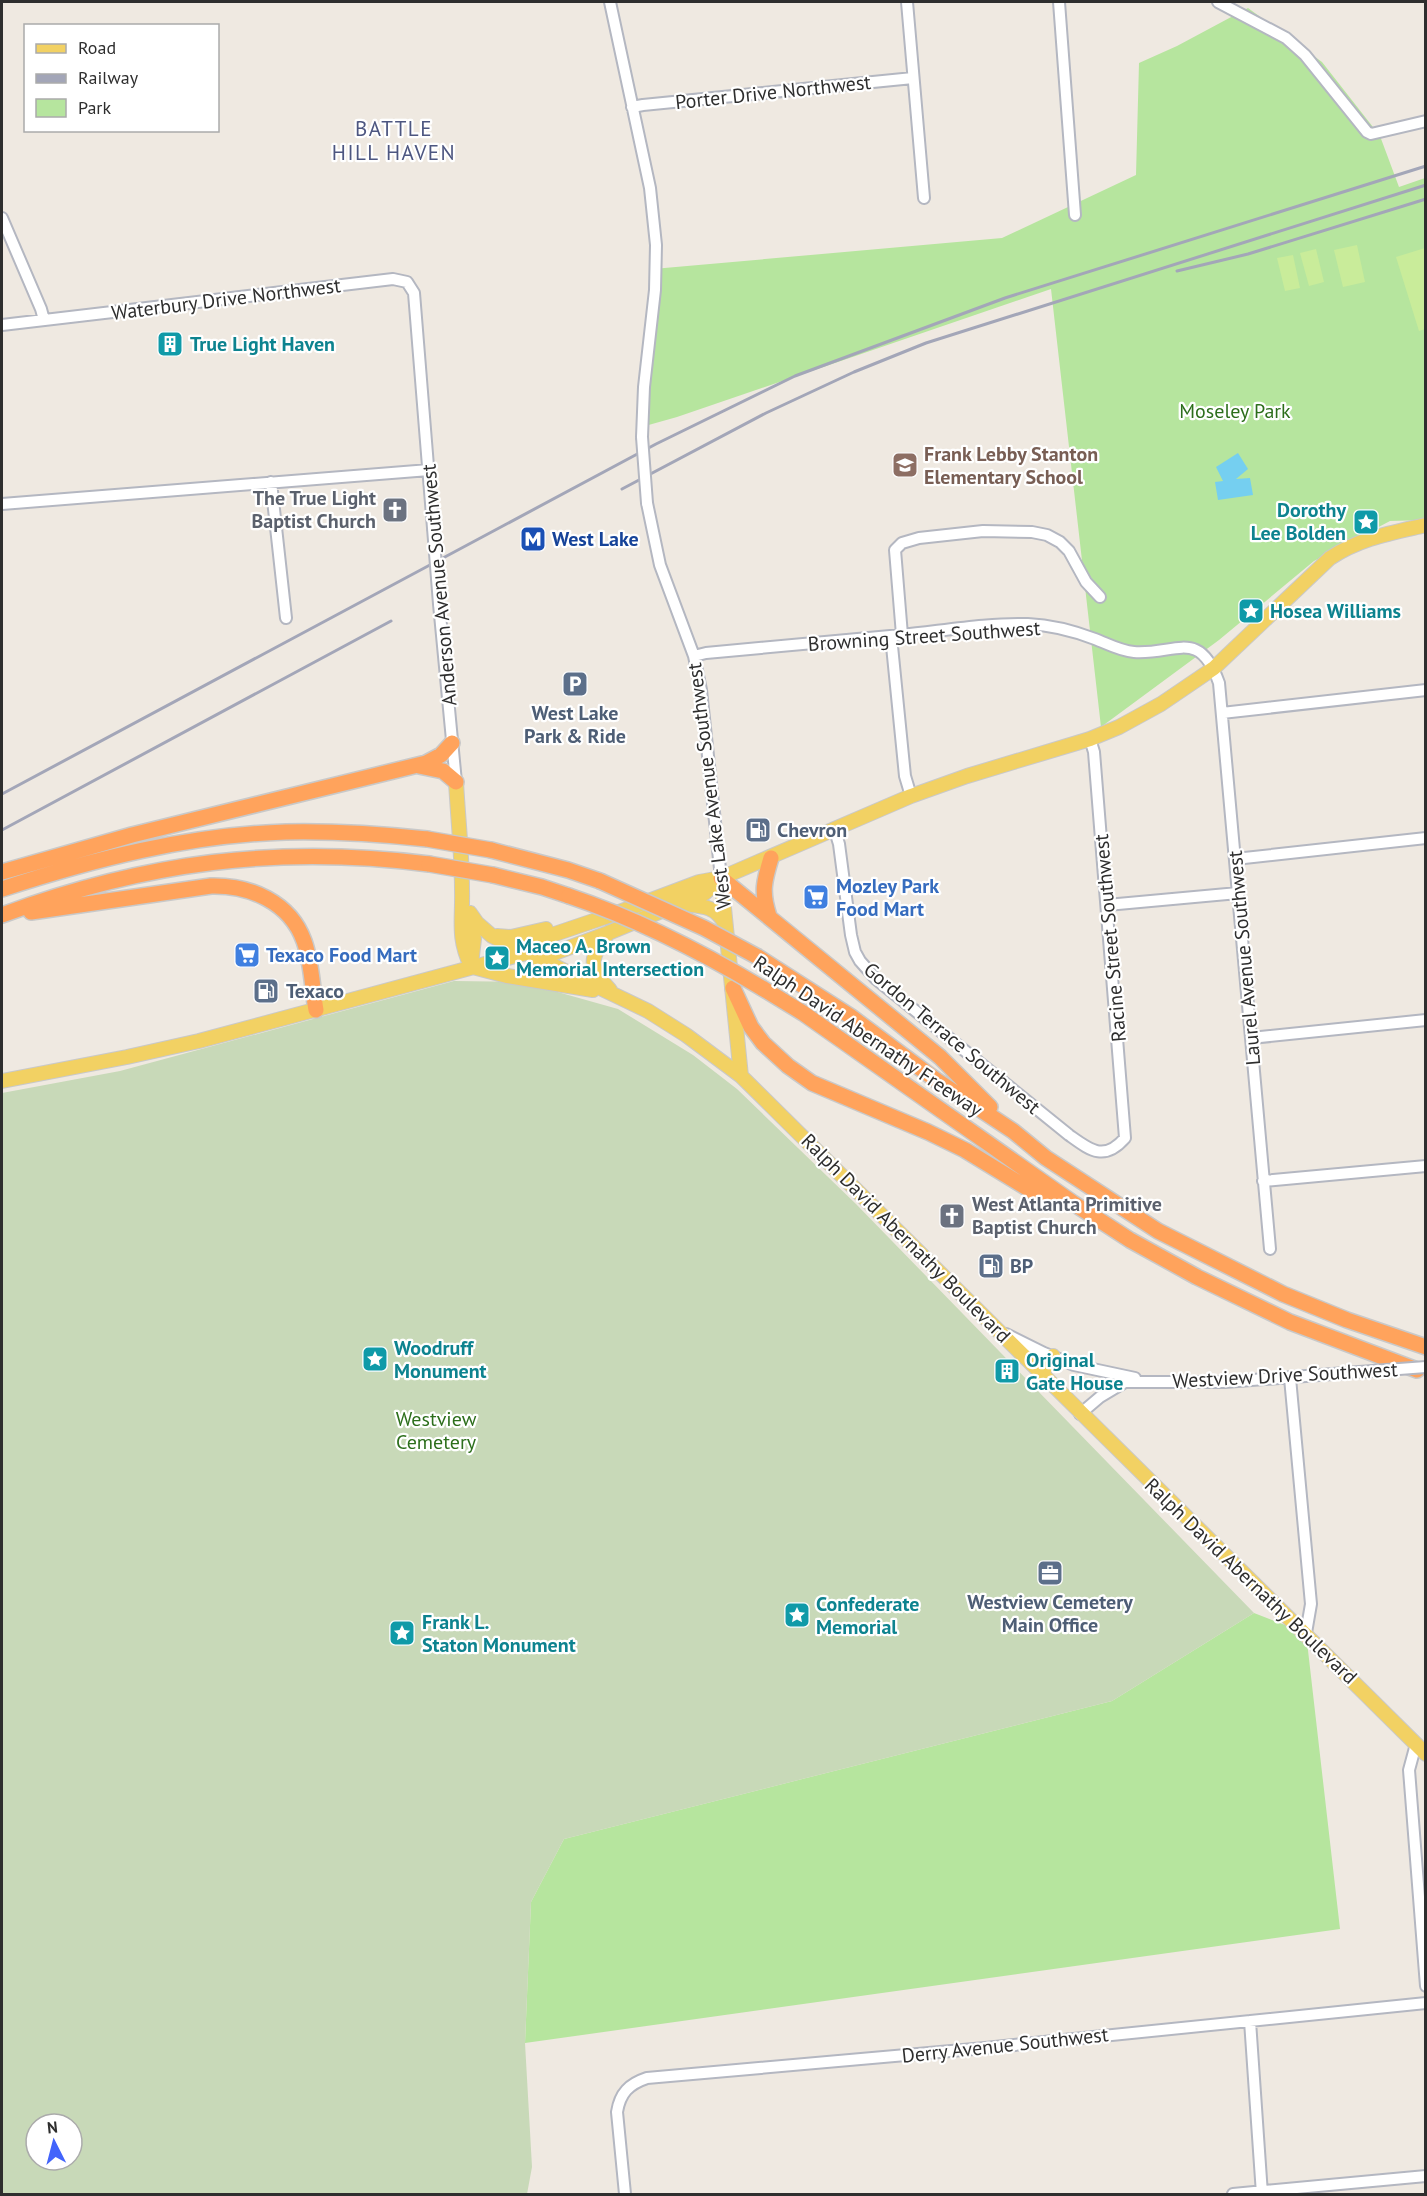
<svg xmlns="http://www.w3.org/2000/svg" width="1427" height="2196" font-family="'PT Sans',sans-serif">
<rect width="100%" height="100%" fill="#efe9e1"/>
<path fill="#b6e59e" d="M1248,8L1322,62L1380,136L1399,187L1425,178V520L1390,521L1314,561L1219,640L1101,727L1051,289L677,417L645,426L653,269L1002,238L1136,175L1139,63L1177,46Z
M1254,1613L1306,1633L1340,1929L525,2043L531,1902L564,1839L1112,1701Z"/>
<path fill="#c8d9b8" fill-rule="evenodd" d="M454,981L522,982L618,1009L693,1055L737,1089L856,1204L1254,1613L1112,1701L564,1839L531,1902L525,2043L532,2167L527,2194H2V1093L120,1071ZM36,2124H72V2160H36Z"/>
<path fill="#c9ec9a" d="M1357,245L1365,282L1343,287L1334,250Z
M1425,248V329L1419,331L1396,257Z
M1316,249L1324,282L1309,286L1300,253Z
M1293,255L1300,288L1285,291L1277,258Z"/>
<path fill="#75cff0" d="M1238,453L1248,469L1236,479L1250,478L1253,495L1218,500L1215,482L1223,481L1216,467Z"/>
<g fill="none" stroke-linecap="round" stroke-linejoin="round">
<g stroke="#b4b7c1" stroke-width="14">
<path id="minor" d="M610,2L650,188L656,245L655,290L644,387L642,437
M907,2L924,198
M1059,2L1075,215
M1218,2L1286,38L1305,55L1367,132L1371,134L1426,121
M632,107L643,105L913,78
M2,218L41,309L44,320
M2,325L393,279L407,282L414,293L433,528
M271,482L286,618
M647,503L660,565L694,656L701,690L721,878
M2,504L429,470
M439,604L456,782
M902,635L895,550L902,543L919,538L983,531L1032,532L1047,535L1060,542L1069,551L1086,582L1100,597
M891,636L905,776L911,796
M694,656L706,653C771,647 836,641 901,635C942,631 987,623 1028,624C1051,625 1074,631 1095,639C1108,644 1120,651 1134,652C1176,655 1199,627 1219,683L1270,1249
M1222,713L1426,690
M835,831L839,844L851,935L855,952L860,961L876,979L1069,1135C1090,1150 1104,1162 1125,1138L1094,752L1090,739
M1235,859L1426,838
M1107,905L1238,893
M1251,1038L1426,1020
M1263,1181L1426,1166
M1006,1334L1044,1353L1074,1365L1135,1378
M1290,1378L1311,1604L1306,1633
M1080,1414L1100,1397L1125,1382H1225L1319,1375
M1416,1744L1409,1770L1426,1986
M1250,2021L1262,2194
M625,2194L617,2112C620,2093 629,2084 647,2078L985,2048L1426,2003
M1233,2194L1426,2176"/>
</g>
<g stroke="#c9c9c9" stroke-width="16">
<path id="major" d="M456,782C458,818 462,854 462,889C463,920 457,937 471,966
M721,878L741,1076
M684,904C702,906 716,906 725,924
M470,913L477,923L492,936L648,1011L686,1035L741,1076L1426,1754
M470,915L474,939L471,964
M608,933C590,958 587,966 610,990
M497,936L511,937L546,929
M526,953L537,940L614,914L699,882L721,878L911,796L967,776L1090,739L1119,727L1161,704L1214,668L1330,558C1360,538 1391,533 1426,525
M473,967L507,976L593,990
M2,1081L127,1057L199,1041L526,953L552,954L608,933L705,893L721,878
M1042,1373L1053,1356"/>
</g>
<g stroke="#c9c9c9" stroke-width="18">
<path id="highway" d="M419,766L443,771L456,782
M491,850L568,870L600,881
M2,872L132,835L426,763L441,755L452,743
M493,875L542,887L569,896
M721,878L940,1057L990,1107
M2,889C94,859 188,835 286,832C333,831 380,834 427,839
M31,912L211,886C250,885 290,902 304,941C312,963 312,987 316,1010
M2,915C145,862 278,845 429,864
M769,916C761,892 764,881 771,858
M758,957L850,1016L936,1080L1013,1131L1046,1158L1158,1231L1283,1294L1347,1320L1426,1347
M733,988L751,1027L763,1043L788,1066L812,1083L928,1132L965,1150L1032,1191L1061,1199
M762,988L803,1013L1073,1203L1130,1240L1197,1277L1290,1322L1417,1370"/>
</g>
<use href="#minor" stroke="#fff" stroke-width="10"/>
<use href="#major" stroke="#f2d163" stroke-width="14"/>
<use href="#highway" stroke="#ffa35c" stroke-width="15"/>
<path stroke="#a3a6b8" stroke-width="3" d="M1177,271L1248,254L1426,199
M622,489L766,413L854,372L926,343L1426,185
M2,794L656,444L795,376L1005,298L1426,166
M2,830L391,621"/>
<g stroke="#b4b7c1" stroke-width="14" stroke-linecap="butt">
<path id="minor-bridge" d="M642,437L647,503
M433,528L439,604
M1319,1375L1426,1367"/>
</g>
<g stroke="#c9c9c9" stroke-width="18" stroke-linecap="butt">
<path id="highway-bridge" d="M427,839L491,850
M429,864L493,875
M600,881L704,928L758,957
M569,896C638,919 700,951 762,988"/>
</g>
<use href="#minor-bridge" stroke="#fff" stroke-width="10"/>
<use href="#highway-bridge" stroke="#ffa35c" stroke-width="15"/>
</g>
<defs>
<g id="building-square" transform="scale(1.35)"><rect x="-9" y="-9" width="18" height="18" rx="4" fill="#0f9aa8" stroke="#fff"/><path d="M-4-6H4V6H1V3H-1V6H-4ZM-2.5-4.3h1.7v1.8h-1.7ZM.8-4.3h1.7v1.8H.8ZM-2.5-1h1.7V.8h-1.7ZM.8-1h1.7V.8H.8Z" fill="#fff"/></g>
<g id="school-square" transform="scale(1.35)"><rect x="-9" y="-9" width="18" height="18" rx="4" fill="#8d6e63" stroke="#fff"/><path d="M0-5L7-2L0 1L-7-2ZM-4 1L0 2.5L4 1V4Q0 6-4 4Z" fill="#fff"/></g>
<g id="church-square" transform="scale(1.35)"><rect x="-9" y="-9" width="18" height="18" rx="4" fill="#6b7280" stroke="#fff"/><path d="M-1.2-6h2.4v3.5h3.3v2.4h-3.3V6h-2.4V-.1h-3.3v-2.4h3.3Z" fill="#fff"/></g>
<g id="sight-square" transform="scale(1.35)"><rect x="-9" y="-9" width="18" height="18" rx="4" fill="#0f9aa8" stroke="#fff"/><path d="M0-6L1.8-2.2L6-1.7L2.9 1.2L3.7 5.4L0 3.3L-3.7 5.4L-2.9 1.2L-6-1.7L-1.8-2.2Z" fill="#fff"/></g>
<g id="metro-square" transform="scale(1.35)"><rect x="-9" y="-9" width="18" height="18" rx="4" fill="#1a4fb4" stroke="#fff"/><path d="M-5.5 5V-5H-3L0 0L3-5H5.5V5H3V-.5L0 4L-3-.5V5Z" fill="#fff"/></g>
<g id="parking-square" transform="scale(1.35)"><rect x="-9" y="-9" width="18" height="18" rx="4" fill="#5c6f8a" stroke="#fff"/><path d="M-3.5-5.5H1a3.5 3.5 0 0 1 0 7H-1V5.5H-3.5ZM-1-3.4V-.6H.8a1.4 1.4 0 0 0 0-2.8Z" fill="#fff"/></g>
<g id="fuel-square" transform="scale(1.35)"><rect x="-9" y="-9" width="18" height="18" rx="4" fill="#5c6f8a" stroke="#fff"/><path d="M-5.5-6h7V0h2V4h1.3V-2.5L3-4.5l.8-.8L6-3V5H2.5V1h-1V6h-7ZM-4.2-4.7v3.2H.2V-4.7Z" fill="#fff"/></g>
<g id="supermarket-square" transform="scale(1.35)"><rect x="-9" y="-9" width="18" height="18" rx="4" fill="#3f7fe0" stroke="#fff"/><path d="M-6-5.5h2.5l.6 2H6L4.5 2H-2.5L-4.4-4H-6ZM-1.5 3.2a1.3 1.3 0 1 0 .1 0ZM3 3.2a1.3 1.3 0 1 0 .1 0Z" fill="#fff"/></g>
<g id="office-square" transform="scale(1.35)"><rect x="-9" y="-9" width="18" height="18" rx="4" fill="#5c6f8a" stroke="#fff"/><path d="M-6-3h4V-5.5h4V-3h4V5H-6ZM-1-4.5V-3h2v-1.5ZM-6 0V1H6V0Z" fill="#fff"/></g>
</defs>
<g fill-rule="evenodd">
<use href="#building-square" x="170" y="344"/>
<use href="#school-square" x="905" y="465"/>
<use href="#church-square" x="395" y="510"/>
<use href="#sight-square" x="1366" y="522"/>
<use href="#metro-square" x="533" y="539"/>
<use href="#sight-square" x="1251" y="611"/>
<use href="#parking-square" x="575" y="684"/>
<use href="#fuel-square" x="758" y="830"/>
<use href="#supermarket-square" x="816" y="897"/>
<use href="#supermarket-square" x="247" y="955"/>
<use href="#sight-square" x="497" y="958"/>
<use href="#fuel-square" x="266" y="991"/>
<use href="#church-square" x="952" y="1216"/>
<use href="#fuel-square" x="991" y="1266"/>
<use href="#sight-square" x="375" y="1359"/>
<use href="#building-square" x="1007" y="1371"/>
<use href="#office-square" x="1050" y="1573"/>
<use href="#sight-square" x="797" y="1615"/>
<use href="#sight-square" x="402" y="1633"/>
</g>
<g text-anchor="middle" stroke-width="4.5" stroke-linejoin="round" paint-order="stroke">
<g font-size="20" fill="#2e2e2e" stroke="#fff">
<text transform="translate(773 92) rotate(-6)" y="7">Porter Drive Northwest</text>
<text transform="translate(226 299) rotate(-7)" y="7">Waterbury Drive Northwest</text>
<text transform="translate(439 585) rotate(-95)" y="7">Anderson Avenue Southwest</text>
<text transform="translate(924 636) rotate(-4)" y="7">Browning Street Southwest</text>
<text transform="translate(709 786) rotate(-97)" y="7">West Lake Avenue Southwest</text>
<text transform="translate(1110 938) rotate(-95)" y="7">Racine Street Southwest</text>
<text transform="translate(1244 958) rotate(-95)" y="7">Laurel Avenue Southwest</text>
<text transform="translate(868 1036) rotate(34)" y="7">Ralph David Abernathy Freeway</text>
<text transform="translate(952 1038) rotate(40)" y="7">Gordon Terrace Southwest</text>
<text transform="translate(906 1238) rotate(45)" y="7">Ralph David Abernathy Boulevard</text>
<text transform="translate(1285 1375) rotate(-3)" y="7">Westview Drive Southwest</text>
<text transform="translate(1251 1581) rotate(44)" y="7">Ralph David Abernathy Boulevard</text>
<text transform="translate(1005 2045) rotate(-6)" y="7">Derry Avenue Southwest</text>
</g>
<g font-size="20" font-weight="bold" fill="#0d838f" stroke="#fff" text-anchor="start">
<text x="190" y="351">True Light Haven</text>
<text x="1346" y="517" text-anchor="end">Dorothy<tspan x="1346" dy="23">Lee Bolden</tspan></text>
<text x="1270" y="618">Hosea Williams</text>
<text x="516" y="953">Maceo A. Brown<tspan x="516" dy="23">Memorial Intersection</tspan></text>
<text x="394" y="1355">Woodruff<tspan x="394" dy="23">Monument</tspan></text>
<text x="1026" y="1367">Original<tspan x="1026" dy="23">Gate House</tspan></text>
<text x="816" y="1611">Confederate<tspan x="816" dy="23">Memorial</tspan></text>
<text x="422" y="1629">Frank L.<tspan x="422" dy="23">Staton Monument</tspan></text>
</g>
<g font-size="20" fill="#2c6e1b" stroke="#fff">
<text x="1235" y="418">Moseley Park</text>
<text x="436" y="1426">Westview<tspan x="436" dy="23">Cemetery</tspan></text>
</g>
<g font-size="20" font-weight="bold" fill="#785e54" stroke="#fff" text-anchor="start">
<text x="924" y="461">Frank Lebby Stanton<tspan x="924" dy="23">Elementary School</tspan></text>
</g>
<g font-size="20" font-weight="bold" fill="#5b616d" stroke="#fff" text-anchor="end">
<text x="376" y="505">The True Light<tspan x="376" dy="23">Baptist Church</tspan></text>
<text x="972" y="1211" text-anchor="start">West Atlanta Primitive<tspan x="972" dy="23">Baptist Church</tspan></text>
</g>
<g font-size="20" font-weight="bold" fill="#164399" stroke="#fff" text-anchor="start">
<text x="552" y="546">West Lake</text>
</g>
<g font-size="20" font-weight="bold" fill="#4e5e75" stroke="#fff" text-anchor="start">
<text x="575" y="720" text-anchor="middle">West Lake<tspan x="575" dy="23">Park &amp; Ride</tspan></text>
<text x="777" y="837">Chevron</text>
<text x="286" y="998">Texaco</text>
<text x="1010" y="1273">BP</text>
<text x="1050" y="1609" text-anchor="middle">Westview Cemetery<tspan x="1050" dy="23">Main Office</tspan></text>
</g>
<g font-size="20" font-weight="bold" fill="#366cbe" stroke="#fff" text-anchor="start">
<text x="836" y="893">Mozley Park<tspan x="836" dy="23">Food Mart</tspan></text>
<text x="266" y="962">Texaco Food Mart</text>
</g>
<g font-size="21" letter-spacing="1.5" fill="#4d5680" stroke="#fff">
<text x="394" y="136">BATTLE<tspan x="394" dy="24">HILL HAVEN</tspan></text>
</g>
</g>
<rect width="1427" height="2196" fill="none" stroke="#2e2e2e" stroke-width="6"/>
<rect x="24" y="24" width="195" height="108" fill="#ffffff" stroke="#ababab" stroke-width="1.5"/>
<rect x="36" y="44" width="30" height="9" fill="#f2d163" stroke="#ababab" stroke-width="1.5"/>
<text x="78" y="54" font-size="18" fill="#2e2e2e">Road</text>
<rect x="36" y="74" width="30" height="9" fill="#a3a6b8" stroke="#ababab" stroke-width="1.5"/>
<text x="78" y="84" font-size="18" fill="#2e2e2e">Railway</text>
<rect x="36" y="99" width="30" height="18" fill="#b6e59e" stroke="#ababab" stroke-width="1.5"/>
<text x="78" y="114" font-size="18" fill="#2e2e2e">Park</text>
<g transform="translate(54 2142) rotate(354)"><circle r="28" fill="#ffffff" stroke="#ababab" stroke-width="1.5"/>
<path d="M0-4.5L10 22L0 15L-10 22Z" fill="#4264fb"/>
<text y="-9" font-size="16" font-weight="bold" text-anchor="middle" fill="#2e2e2e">N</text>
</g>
</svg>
